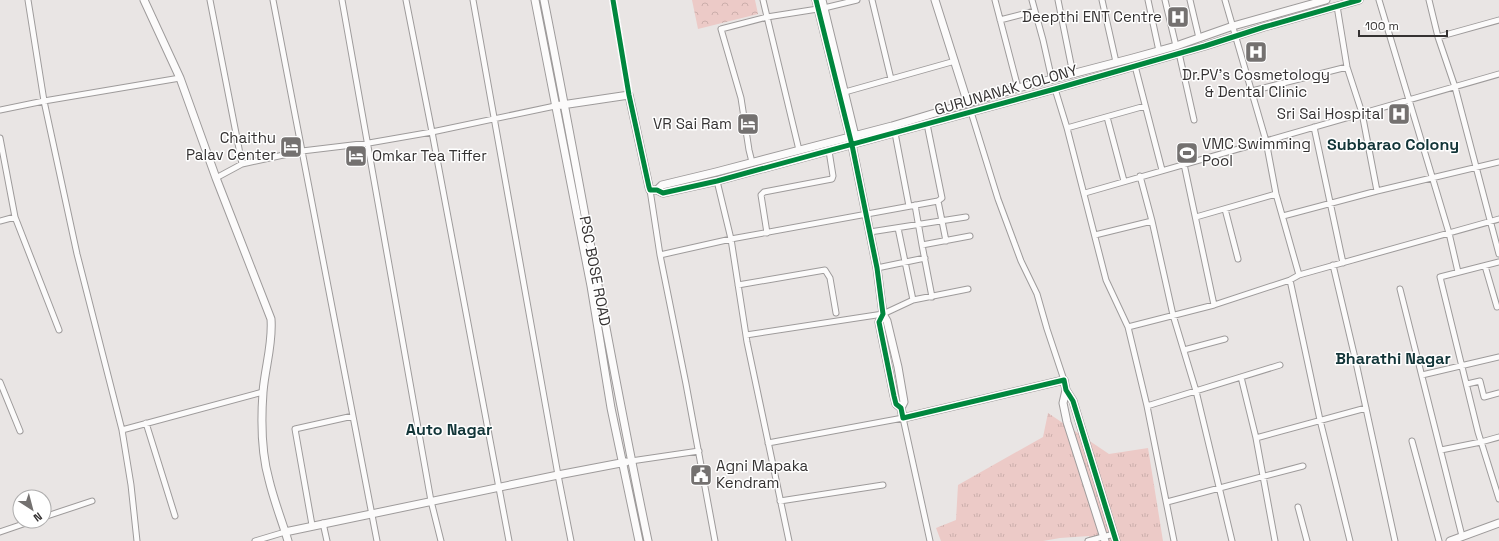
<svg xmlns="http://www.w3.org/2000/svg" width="1499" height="541" font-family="'Space Grotesk',sans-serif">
<defs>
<pattern id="grass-tufts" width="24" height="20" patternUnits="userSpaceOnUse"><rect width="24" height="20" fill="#eccac7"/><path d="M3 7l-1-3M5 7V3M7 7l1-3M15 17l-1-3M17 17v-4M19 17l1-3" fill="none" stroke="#cbaeab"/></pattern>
<pattern id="park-crowns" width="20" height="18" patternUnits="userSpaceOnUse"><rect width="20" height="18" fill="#eccac7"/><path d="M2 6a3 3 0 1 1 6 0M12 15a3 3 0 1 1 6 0" fill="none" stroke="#cbaeab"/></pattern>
</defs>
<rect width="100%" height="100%" fill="#e9e5e4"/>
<path fill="url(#grass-tufts)" d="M1048,413L1109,454L1148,448L1163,541H1091L1089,536L1060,538L1043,541H941L936,528L956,520L958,485L1043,437Z"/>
<path fill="url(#park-crowns)" d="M692,0H755L758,14L698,29Z"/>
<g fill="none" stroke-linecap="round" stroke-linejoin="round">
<g stroke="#9e9b9b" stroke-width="7">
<path id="street" d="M28,0L44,101L77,254L122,430L131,485L137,541
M210,0L242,164
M273,0L377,541
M342,0L431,501L441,541
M406,0L432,132L509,541
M473,0L558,475L571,541
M613,0L629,95
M763,0L799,150
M872,0L891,79
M995,0L1018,88
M1032,0L1043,40L1052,80
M1058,0L1073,74
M1102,0L1116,62
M1148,0L1159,51
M1165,0L1176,46
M1190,0L1199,38
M1225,0L1266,141L1276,194L1299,275
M1379,0L1449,233L1458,272
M1429,0L1438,37L1455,87L1499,254
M1337,6L1347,67L1362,113L1377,191
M1000,20L1035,11
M1438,37L1499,20
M1179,53L1194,120
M1135,66L1162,170
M1055,89L1067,128L1106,280L1128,327L1147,406L1174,541
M1252,91L1347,67
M845,92L955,61
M0,110L44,101L180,78
M971,112L998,199L1021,261L1037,294L1047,329L1064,380
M1107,117L1124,181
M927,124L942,198L938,201L946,241
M1314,127L1343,263
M1067,128L1145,106
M895,133L909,206
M0,138L15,217L59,330
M752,162L749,150L741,98L721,29L767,17L824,8L857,0
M1184,164L1214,305
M1140,176L1152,221L1173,315L1196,391L1232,541
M216,178L242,164L302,151L369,143L432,132L555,106
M717,181L731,239L747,342L789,541
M650,190L660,255L686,384L715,541
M1085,193L1499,74
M915,205L922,245
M1225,209L1238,259
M1283,216L1377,191L1499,162
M1196,217L1276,194
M0,221L15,217
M898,228L913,300
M870,232L966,217
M767,233L761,195L764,192L832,179L833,176L829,151
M1095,235L1152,221
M660,255L731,239L938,201
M1499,262L1440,277L1478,432L1499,499
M1333,265L1355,358L1395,541
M1485,266L1497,307
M877,268L925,258
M1290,280L1320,420L1350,541
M738,285L825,270L830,278L836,313
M1400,289L1462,536
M932,297L922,245L970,236
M1128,327L1214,305L1290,280L1299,275L1499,219
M746,335L883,314L913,300L968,289
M1184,350L1225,339
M1422,375L1499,357
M1241,377L1256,438L1275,541
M0,382L20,431
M1467,384L1480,381L1484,397L1499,393
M1147,406L1280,365
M146,423L175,516
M122,430L263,392
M1256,438L1366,408
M1412,441L1439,541
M768,443L903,418L930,541
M1441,450L1481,442L1499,437
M631,461L699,451
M780,501L883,485
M1167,502L1303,466
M1298,507L1307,541
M44,517L92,501
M323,523L327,541
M312,525L295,429L353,416
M0,532L32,521
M255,541L285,532
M1088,541L1114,534"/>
</g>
<g stroke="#9e9b9b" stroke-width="9">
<path id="secondary" d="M144,0L180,78L216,178L271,319C273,344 265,367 263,392C261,420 261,452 269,480C274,501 282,521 288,541
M535,0L591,286L611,408L639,541
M544,0C580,180 610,361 648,541
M816,0L852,145L877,268L883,314L879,322L894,396L896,404L901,408L903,418L1064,380L1066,390L1073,401L1116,541
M822,0L856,140
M935,0L968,104
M555,106L629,95L649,187L650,190H657L663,193L717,181L1055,89L1205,46L1264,27L1359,0
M657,190L662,185L716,172L892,126L1018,88L1133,58L1176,46L1233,26L1326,0
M883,314L887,321L898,367L904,402L901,408
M1066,390L1063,403L1067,422L1105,541
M285,532L558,475L626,462
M1450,541L1499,523"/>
</g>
<use href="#street" stroke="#fcfbfb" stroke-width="5"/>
<use href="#secondary" stroke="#fcfbfb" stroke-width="7"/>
<g stroke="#fff" stroke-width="8">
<path id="cycleway" d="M613,0L629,95L649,187L650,190H657L663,193L717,181L1055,89L1205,46L1264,27L1359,0
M816,0L852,145L877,268L883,314L879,322L894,396L896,404L901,408L903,418L1064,380L1066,390L1073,401L1116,541"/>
</g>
<use href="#cycleway" stroke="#00873e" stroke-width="5"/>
</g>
<defs>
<g id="hospital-square" transform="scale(1.15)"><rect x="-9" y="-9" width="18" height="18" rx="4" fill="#747170" stroke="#fff"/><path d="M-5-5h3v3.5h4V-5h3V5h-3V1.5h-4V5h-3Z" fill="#fff"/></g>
<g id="hotel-square" transform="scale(1.15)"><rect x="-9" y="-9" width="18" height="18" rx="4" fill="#747170" stroke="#fff"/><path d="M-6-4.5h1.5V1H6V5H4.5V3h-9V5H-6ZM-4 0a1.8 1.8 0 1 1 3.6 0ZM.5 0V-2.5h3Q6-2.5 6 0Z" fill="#fff"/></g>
<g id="stadium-square" transform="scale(1.15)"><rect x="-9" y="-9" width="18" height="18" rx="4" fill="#747170" stroke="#fff"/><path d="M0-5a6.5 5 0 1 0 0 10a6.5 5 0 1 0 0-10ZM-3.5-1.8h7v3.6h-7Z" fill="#fff"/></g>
<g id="civic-square" transform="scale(1.15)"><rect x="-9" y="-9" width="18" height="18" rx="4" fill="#747170" stroke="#fff"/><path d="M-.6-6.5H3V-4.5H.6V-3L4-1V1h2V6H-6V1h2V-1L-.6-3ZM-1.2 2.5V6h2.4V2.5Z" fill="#fff"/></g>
</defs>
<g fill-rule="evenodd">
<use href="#hospital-square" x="1178" y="17"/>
<use href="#hospital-square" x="1256" y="52"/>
<use href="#hospital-square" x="1399" y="114"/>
<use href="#hotel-square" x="748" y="124"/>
<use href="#hotel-square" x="291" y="147"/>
<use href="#stadium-square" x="1187" y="153"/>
<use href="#hotel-square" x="356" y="156"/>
<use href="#civic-square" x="701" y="475"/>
</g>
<g text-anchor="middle" stroke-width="3" stroke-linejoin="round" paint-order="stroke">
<g font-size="15" fill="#353232" stroke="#fff" text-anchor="end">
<text x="1162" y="22">Deepthi ENT Centre</text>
<text x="1256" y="80" text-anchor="middle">Dr.PV's Cosmetology<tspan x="1256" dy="17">&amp; Dental Clinic</tspan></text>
<text x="1384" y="119">Sri Sai Hospital</text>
<text x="732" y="129">VR Sai Ram</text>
<text x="276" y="143">Chaithu<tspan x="276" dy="17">Palav Center</tspan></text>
<text x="1202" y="149" text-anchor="start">VMC Swimming<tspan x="1202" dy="17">Pool</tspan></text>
<text x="372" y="161" text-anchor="start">Omkar Tea Tiffer</text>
<text x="716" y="471" text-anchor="start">Agni Mapaka<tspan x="716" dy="17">Kendram</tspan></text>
</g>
<g font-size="15" fill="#353232" stroke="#fff">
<text transform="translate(1006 90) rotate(-16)" y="5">GURUNANAK COLONY</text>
<text transform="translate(595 271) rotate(79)" y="5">PSC BOSE ROAD</text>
</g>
<g font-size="16" font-weight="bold" fill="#123538" stroke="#fff">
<text x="1393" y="150">Subbarao Colony</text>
<text x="1393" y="364">Bharathi Nagar</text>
<text x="449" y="435">Auto Nagar</text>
</g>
</g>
<g transform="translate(32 509) rotate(144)"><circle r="19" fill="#ffffff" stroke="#aeadad"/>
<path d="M0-3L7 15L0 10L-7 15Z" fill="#747170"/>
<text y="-6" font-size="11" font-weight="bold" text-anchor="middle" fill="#353232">N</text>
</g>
<path d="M1359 30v6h88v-6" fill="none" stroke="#353232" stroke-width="2"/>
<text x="1365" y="30" font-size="12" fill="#353232" stroke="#ffffff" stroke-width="3" paint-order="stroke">100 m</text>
</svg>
